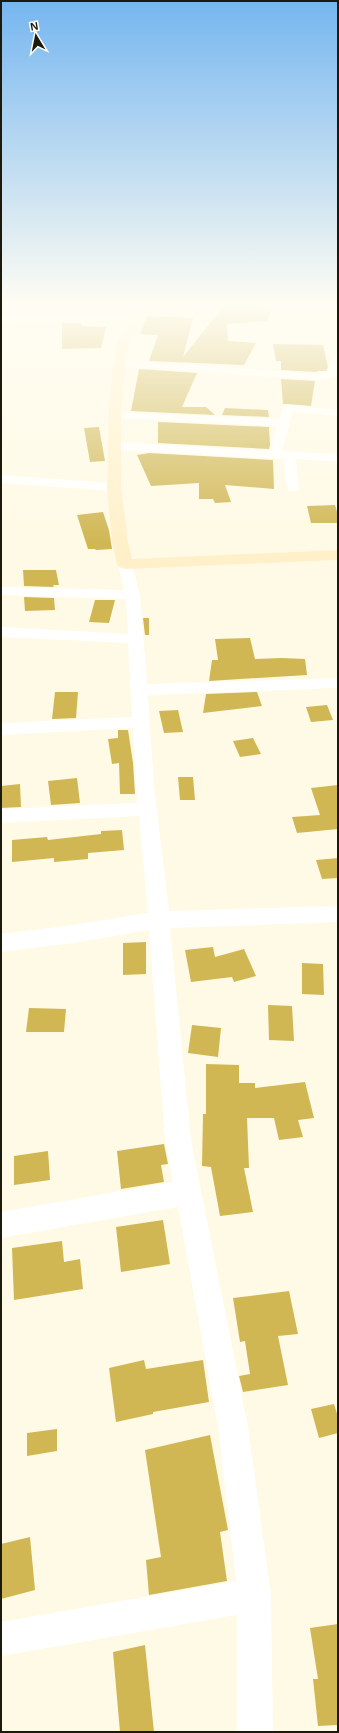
<svg xmlns="http://www.w3.org/2000/svg" width="339" height="1733" font-family="Helvetica,sans-serif">
<rect width="100%" height="100%" fill="#fffae5"/>
<path fill="#d0b754" d="M227,302H274L267,321L227,324L228,341L256,343L244,365L149,361L158,335L140,334L147,316L193,318L183,357Z
M62,323H81L82,326L106,327L101,348L62,349Z
M273,344L323,345L328,367L326,371H317V372L281,370V361H276Z
M139,369L197,373L182,407H206L215,415L131,411Z
M281,379L315,381L311,406L288,404H283Z
M225,408L268,410L269,417L222,415Z
M158,422L269,427L270,445L269,449L158,443Z
M99,427L105,461L90,462L84,428Z
M149,453L273,460L274,489L225,485L231,502L215,503L213,499H199V483L151,486L137,455Z
M335,505L338,515V523H311L307,506Z
M103,512L109,530L112,549L96,550L95,549H88L77,515Z
M23,570H56L59,585H53L54,587L24,586Z
M24,597L54,598L55,610L25,611Z
M95,600H115L109,623L89,622Z
M143,618H149V635H145Z
M250,638L255,659L282,658L305,659L307,675L209,681L212,660H218L215,639Z
M55,692H78L76,718L52,719Z
M257,692L262,706L203,713L206,694Z
M327,705L333,720L311,722L306,707Z
M178,710L183,732L164,733L159,711Z
M118,730H128L133,763L135,794H120L119,763L112,764L108,739L118,738Z
M253,738L261,754L240,757L233,741Z
M178,777H193L195,800H180Z
M77,778L80,803L51,805L48,781Z
M20,784L21,807L1,808V786Z
M338,785V829L297,833L292,817L320,815L311,788Z
M122,830L124,850L88,853V859L54,862V858L12,862V840L47,837L48,840L101,834V831Z
M338,858V878L322,879L316,860Z
M146,942V974L123,975V943Z
M213,947L215,957L244,949L256,976L234,982L232,977L191,982L185,950Z
M302,963L323,964L324,995L302,994Z
M268,1005L292,1006L294,1041L269,1040Z
M29,1008L66,1009L64,1032H26Z
M192,1025L221,1028L218,1057L188,1053Z
M206,1064L239,1065V1083H255V1088L305,1082L314,1118L298,1120L303,1137L279,1140L274,1118H247L249,1168H244L253,1212L220,1216L211,1167L202,1166L203,1114H206Z
M164,1144L168,1164L161,1165L164,1182L121,1189L117,1151Z
M48,1151L50,1180L14,1185V1156Z
M163,1220L170,1264L121,1272L116,1227Z
M62,1241L64,1262L80,1259L83,1289L14,1300L12,1248Z
M289,1291L298,1334L278,1336L288,1385L243,1392L239,1376L250,1374L245,1341L240,1342L233,1298Z
M144,1360L146,1369L203,1360L209,1402L153,1412V1414L116,1422L109,1368Z
M334,1404L338,1417V1433L319,1438L311,1409Z
M57,1429V1451L27,1456V1433Z
M210,1435L228,1530L220,1532L227,1581L149,1595L146,1560L161,1557L145,1450Z
M30,1537L35,1590L1,1599V1544Z
M338,1624V1725L318,1726L313,1679H318L310,1628Z
M145,1645L154,1732H120L113,1652Z"/>
<g fill="none" stroke-linecap="round" stroke-linejoin="round">
<path fill="#fff" fill-rule="evenodd" d="M295,302H338V307L300,305Z
M138,315L143,318L141,320L1,323V317Z
M338,354V372L336,376L319,380L119,366L114,363L119,360L319,374L327,372L333,357Z
M288,405L338,410V416L293,412L282,451L338,454V462L296,459L299,488L298,491H288L287,488L283,459L115,450L111,449L109,446L111,443L115,442L270,451L277,426L115,418L111,417L109,415L111,413L115,412L279,419L284,406Z
M1,475L114,483L119,484L120,487L119,490L114,491L1,483Z
M125,560L130,561L132,564L140,595L147,684L338,678V688L148,695L154,786L169,911L338,906V922L170,928L191,1140L248,1427L271,1595L273,1732H237V1615L1,1656V1622L236,1581L218,1427L178,1207L1,1238V1212L173,1182L165,1140L149,930L73,943L1,952V934L73,925L148,913L139,816L1,823V809L137,803L133,728L1,735V723L132,717L128,643L1,637V627L128,634L126,599L1,595V587L124,590L118,564L120,561Z"/>
<path fill="#fff0ca" fill-rule="evenodd" d="M140,302H150L143,318L129,343L125,365L121,409V487L128,542L132,559L338,550V560L125,569L119,567L117,564L112,542L107,487L109,409L113,365L117,343L133,318Z"/>
</g>
<linearGradient id="sky" x2="0" y2="1"><stop stop-color="#75b6f0"/><stop offset="0.56" stop-color="#fffdf3"/><stop offset="1" stop-color="#fffdf3" stop-opacity="0"/></linearGradient>
<rect width="339" height="544" fill="url(#sky)"/>
<rect width="339" height="1733" fill="none" stroke="#1c190d" stroke-width="4"/>
<g transform="translate(36 36) rotate(350)" stroke="#ffffff" stroke-width="3" paint-order="stroke">
<path d="M0-3L7 15L0 10L-7 15Z" fill="#1c190d"/>
<text y="-6" font-size="11" font-weight="bold" text-anchor="middle" fill="#1c190d">N</text>
</g>
</svg>
